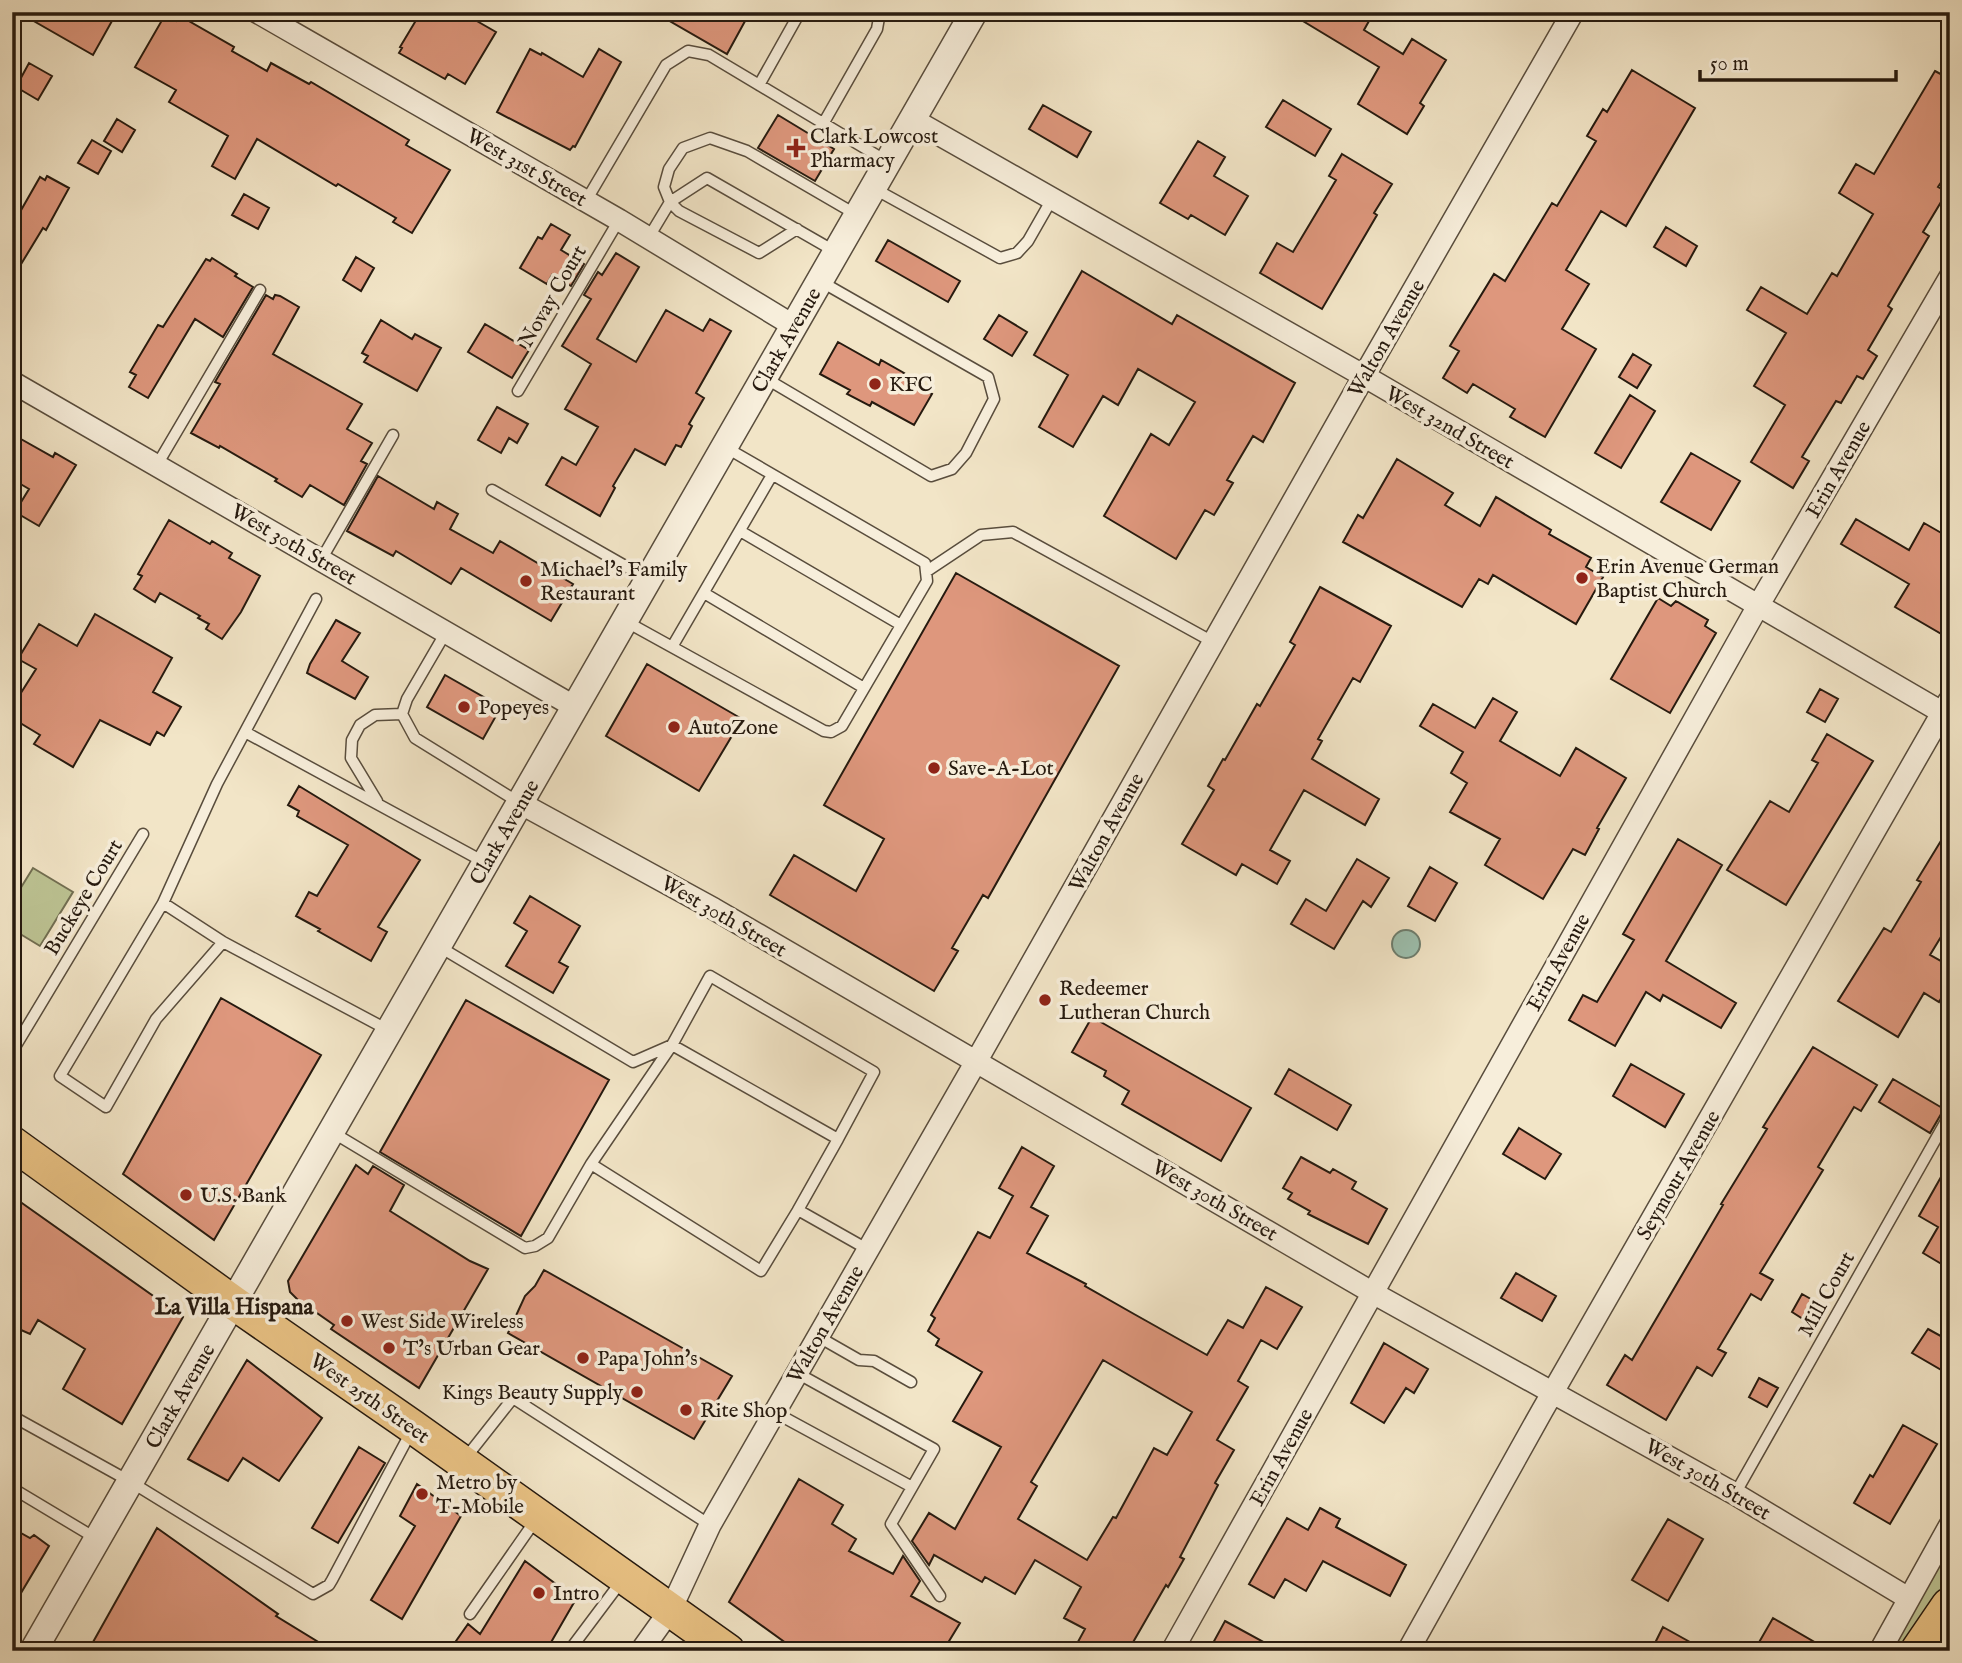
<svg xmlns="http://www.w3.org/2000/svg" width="1962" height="1663" font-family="'IM FELL English',serif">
<rect width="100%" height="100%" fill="#f2e5c7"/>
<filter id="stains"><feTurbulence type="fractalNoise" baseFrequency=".00286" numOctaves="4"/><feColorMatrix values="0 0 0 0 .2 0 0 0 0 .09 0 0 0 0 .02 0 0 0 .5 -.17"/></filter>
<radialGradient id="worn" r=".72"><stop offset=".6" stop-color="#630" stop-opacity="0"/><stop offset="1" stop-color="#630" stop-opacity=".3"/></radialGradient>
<path fill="#bdc494" stroke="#726f52" stroke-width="2" d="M33,868L73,892L40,946L12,929V902Z
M1950,1525V1607L1920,1651H1880Z"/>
<path fill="#9cc0af" stroke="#6d7e6f" stroke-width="2" d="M1392 944a14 14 0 1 1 28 0a14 14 0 1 1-28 0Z"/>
<path fill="#de977d" stroke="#261a0f" stroke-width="2" fill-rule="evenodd" d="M18,12H117L93,55Z
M421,12H461L496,32L465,84L448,74L445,79L399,53L402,48L400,47Z
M654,12H750L727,54Z
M1288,12H1374L1364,30L1403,54L1412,39L1446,60L1420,103L1424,106L1407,134L1358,104L1379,67Z
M165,15L176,21L180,16L234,47L232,51L267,71L271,63L309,84L311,82L409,140L406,145L450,170L412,233L393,222L396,218L338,184L336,186L257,139L235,179L212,166L228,136L169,102L176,90L135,67Z
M530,49L541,55L542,53L583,77L599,49L621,62L575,147L573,146L570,150L497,112Z
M29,63L52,76L38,100L16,87Z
M1632,70L1695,108L1626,226L1601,211L1566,270L1589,284L1562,329L1596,349L1545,437L1510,417L1515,409L1473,384L1467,393L1443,378L1459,351L1450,346L1494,274L1505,281L1552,203L1557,206L1596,141L1587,136L1603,109L1607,112Z
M1935,71L1950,79V169L1938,187L1947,192L1923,232L1929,236L1888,306L1892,309L1868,350L1877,356L1863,379L1857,376L1841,403L1836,401L1802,457L1809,461L1793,488L1751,462L1785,405L1754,386L1786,333L1747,310L1761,287L1807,314L1832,273L1837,276L1873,214L1839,193L1856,164L1874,174Z
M1283,100L1331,129L1315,156L1266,127Z
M1043,105L1091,132L1077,157L1029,129Z
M778,115L834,149L815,181L758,148Z
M117,119L135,130L122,152L104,141Z
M92,140L111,151L98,174L78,163Z
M1198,141L1225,157L1214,176L1248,196L1225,235L1191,215L1188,219L1160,203Z
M1342,154L1392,184L1374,213L1377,215L1322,309L1260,273L1277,243L1293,252L1336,180L1329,176Z
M47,176L69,188L46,230L43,228L12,279V226L40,177L45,180Z
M244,194L269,208L258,229L232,215Z
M551,224L570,235L561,250L584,264L571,286L552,275L547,284L520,268L538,237L542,239Z
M1666,227L1697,246L1686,266L1654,247Z
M888,240L960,281L948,302L876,261Z
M616,253L639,267L597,339L636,362L666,310L703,331L710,319L731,331L696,393L704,398L689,424L692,426L681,447L676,445L665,465L635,449L613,486L615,488L600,516L546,485L562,457L576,465L598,427L565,409L591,364L562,346L591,299L584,295L598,272L602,275Z
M356,257L374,268L361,291L343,280Z
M212,258L237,274L235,276L253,287L223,337L195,319L148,398L129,387L136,375L130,372L158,325L163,327L206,259L210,261Z
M1082,271L1172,324L1177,315L1295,383L1263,442L1253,436L1227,480L1233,483L1214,515L1205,510L1176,559L1104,516L1151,434L1169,445L1195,402L1138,369L1118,405L1103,396L1073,447L1039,427L1068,375L1034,355Z
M266,295L273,299L275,295L280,296L299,307L273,354L362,404L347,429L372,443L361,461L367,464L344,505L310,485L302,497L275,481L277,479L220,446L219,448L191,433L220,384L215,382Z
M999,315L1027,332L1012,356L984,339Z
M381,320L412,339L415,334L441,348L417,391L364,362L368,356L362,353Z
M485,324L529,350L512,378L468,352Z
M838,342L879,365L881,360L904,373L901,377L932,394L914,425L872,402L870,406L847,394L850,390L820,374Z
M1633,354L1651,365L1637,388L1619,377Z
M1630,395L1655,411L1621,468L1595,453Z
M497,407L528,424L517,443L509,438L501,453L478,440Z
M12,434L53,457L55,453L76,465L39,526L15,512L29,489L12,479Z
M1691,453L1740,481L1711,530L1661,502Z
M1397,459L1453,493L1445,505L1480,526L1496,497L1551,530L1549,534L1591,558L1586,567L1603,577L1576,624L1493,575L1488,584L1479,579L1462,607L1343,542L1358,515L1363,518Z
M378,476L434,509L437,502L458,514L450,529L493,553L500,541L573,584L551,621L461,568L451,584L396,551L393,556L347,531Z
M1856,519L1909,550L1924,523L1950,538V639L1895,607L1909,584L1841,544Z
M169,520L210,544L212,541L232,553L229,558L260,576L241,612L222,639L206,629L209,624L198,618L200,616L160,593L155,602L134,589L142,576L138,574Z
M956,573L1119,666L988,898L983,895L952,948L958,951L934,991L770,895L794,855L856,891L884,839L824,805Z
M1320,587L1391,626L1360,682L1353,678L1318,739L1322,741L1312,759L1379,799L1365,825L1304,790L1270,850L1290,861L1277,884L1242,864L1236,875L1182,844L1214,790L1208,786L1223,759L1225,760L1257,704L1260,706L1295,645L1290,642Z
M1658,598L1671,606L1676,601L1708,620L1705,626L1716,633L1670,713L1611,679Z
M95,614L172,658L153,692L181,707L164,736L157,732L150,745L100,720L73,767L34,744L40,735L12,718V707L36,669L18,659L39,624L77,646Z
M336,620L360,633L342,661L368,677L355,699L307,673L310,664Z
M647,664L742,719L699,791L606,736Z
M445,675L501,707L483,739L427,707Z
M1820,689L1838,699L1825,722L1807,712Z
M1493,698L1517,712L1500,741L1560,776L1576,748L1626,778L1597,828L1599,829L1585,855L1573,849L1543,899L1485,865L1500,839L1450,812L1467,783L1451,773L1463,752L1420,726L1433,704L1475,728Z
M1827,734L1873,761L1786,905L1727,870L1770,801L1789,812L1818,763L1812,760Z
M299,786L420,860L378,927L387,932L371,961L318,931L320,929L296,916L309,892L317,896L348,845L297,816L299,811L288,805Z
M1950,826V922L1930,955L1950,966V983L1939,1002L1924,993L1898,1037L1838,1001L1884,928L1891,932L1921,882L1917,880Z
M1678,839L1722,865L1666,961L1736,1003L1721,1028L1663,995L1660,1001L1646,992L1615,1046L1569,1020L1583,995L1597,1002L1634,940L1623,934Z
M1357,859L1389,878L1371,907L1363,901L1334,949L1291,924L1306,899L1326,911Z
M1430,867L1457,883L1435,921L1408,906Z
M530,896L580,926L559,962L568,967L553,993L506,966L527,931L514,923Z
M221,998L321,1055L214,1240L123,1174Z
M466,1000L609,1080L521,1236L380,1152Z
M1092,1017L1251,1108L1221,1161L1122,1104L1129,1091L1104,1076L1106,1071L1072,1052Z
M1813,1047L1877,1085L1861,1111L1854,1107L1818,1167L1823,1170L1760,1273L1773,1280L1761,1300L1751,1294L1718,1349L1726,1353L1712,1376L1697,1367L1666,1420L1607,1385L1625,1355L1632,1360L1723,1205L1721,1204L1767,1129L1763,1127Z
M1631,1064L1684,1094L1665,1127L1613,1096Z
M1289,1069L1351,1105L1337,1130L1275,1094Z
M1893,1079L1944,1109L1930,1133L1879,1102Z
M1519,1128L1561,1154L1545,1179L1503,1154Z
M1022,1147L1054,1166L1031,1207L1048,1216L1027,1253L1086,1284L1085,1286L1134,1314L1207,1355L1228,1320L1243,1328L1266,1287L1302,1307L1277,1349L1261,1340L1238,1381L1248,1387L1217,1440L1234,1450L1215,1483L1218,1485L1180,1557L1184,1559L1168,1587L1166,1585L1128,1651H1073L1085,1629L1064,1618L1081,1587L1035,1560L1015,1594L985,1577L982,1582L934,1555L929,1565L912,1541L929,1513L955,1529L1001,1447L953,1421L982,1372L936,1345L939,1339L928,1331L935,1318L931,1315L978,1232L990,1238L1013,1196L999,1188ZM1103,1360L1192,1412L1167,1455L1154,1448L1116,1518L1113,1517L1087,1560L1018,1519L1037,1486L1031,1482Z
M1301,1157L1330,1173L1333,1169L1356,1182L1352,1189L1387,1209L1368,1244L1308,1214L1310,1211L1288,1199L1292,1193L1283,1188Z
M1950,1161V1269L1923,1253L1938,1227L1919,1216Z
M356,1165L368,1174L373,1166L404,1185L390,1211L470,1261L488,1269L419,1388L331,1329L334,1325L297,1299L290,1292L288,1281Z
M12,1196L183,1317L122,1424L63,1389L85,1349L38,1320L30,1334L12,1326Z
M544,1270L732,1376L694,1439L508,1333L525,1296L535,1286Z
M1516,1273L1556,1296L1542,1321L1501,1298Z
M1802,1294L1825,1307L1814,1326L1792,1312Z
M1928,1329L1950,1341V1375L1912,1353Z
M1384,1343L1428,1369L1414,1393L1406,1388L1384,1423L1351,1403Z
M247,1360L322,1418L279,1481L243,1458L228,1481L188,1459Z
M1759,1378L1778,1388L1767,1407L1749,1397Z
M1903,1425L1937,1444L1890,1524L1854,1503L1870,1475L1873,1477Z
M359,1447L385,1463L338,1543L312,1528Z
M799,1479L843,1505L832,1524L856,1539L849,1551L893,1574L903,1556L920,1581L911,1596L960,1623L943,1651H797L729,1602Z
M417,1484L461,1516L402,1619L371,1600L415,1526L400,1516Z
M1320,1508L1340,1519L1336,1527L1406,1565L1390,1596L1323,1561L1306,1591L1285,1579L1274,1598L1249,1584L1287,1518L1308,1530Z
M1668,1519L1703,1539L1668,1601L1632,1580Z
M12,1528L30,1538L34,1535L49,1546L12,1608Z
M157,1528L278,1614L276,1616L333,1651H88Z
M525,1561L576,1599L546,1651H449L468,1624L480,1634Z
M1773,1618L1830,1651H1754Z
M1225,1621L1280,1651H1228L1213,1643Z
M1663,1627L1706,1651H1651Z"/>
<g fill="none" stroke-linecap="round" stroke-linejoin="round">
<g stroke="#594d3d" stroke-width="13">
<path id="service" d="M759,85L800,12
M823,124L877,29L880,12
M873,188L1000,258L1017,253L1028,241L1052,199
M586,201L666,65L688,51L709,55L888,162
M797,229L759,253L679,211L670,202L664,187L669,169L683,148L710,138L747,151L857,215
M649,237L670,202L707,178L836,252
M765,378L931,476L952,469L966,453L994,399L988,377L820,281
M518,391L619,220
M157,465L260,290
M492,490L648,579
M740,531L901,625
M321,560L393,435
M927,571L981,535L1013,532L1213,642
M704,593L864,688
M625,621L824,731L831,732L842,726L927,581L925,563L725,447
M446,632L407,699L402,714L415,738L520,803
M672,647L772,475
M245,732L486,863
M377,801L351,758L352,740L360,725L375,715L402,714
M163,903L217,784L316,599
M223,942L156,1019L106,1107L60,1076L163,903L223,942L390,1031
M438,946L633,1062L672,1045L838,1139L798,1210L867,1249
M12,1052L143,834
M332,1132L525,1248L535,1246L548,1238L591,1164
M798,1210L761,1271L591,1164L672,1045L710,976L874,1072L838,1139
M817,1336L859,1360L874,1361L911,1382
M797,1373L934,1449L891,1524L940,1596
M774,1412L912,1487
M12,1416L131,1482L313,1594L329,1585L332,1580L412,1430
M464,1460L513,1398L710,1525
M12,1488L97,1539
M1735,1494L1950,1114
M470,1614L537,1518
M569,1651L623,1579"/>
</g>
<g stroke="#594d3d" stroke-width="24">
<path id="minor" d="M257,12L619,220L794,326
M912,119L1364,376L1950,717
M12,382L575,707
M520,803L714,909L1373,1293L1735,1494L1908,1598
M641,1651L671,1609L710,1525L977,1060L1364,376L1573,12
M1172,1651L1758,606L1950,277
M1408,1651L1542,1411L1949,701
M1880,1651L1950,1525"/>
</g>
<g stroke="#594d3d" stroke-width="29">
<path id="tertiary" d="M33,1651L974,12"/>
</g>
<g stroke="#261a0f" stroke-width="36">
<path id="primary" d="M12,1143L234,1303L413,1427L728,1651"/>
</g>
<g stroke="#261a0f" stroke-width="41">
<path id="motorway" d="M1920,1651L1950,1607"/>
</g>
<use href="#service" stroke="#f7eedb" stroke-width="10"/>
<use href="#minor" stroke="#f7eedb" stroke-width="21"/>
<use href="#tertiary" stroke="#f7eedb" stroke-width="26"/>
<use href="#primary" stroke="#e9c284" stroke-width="33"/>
<use href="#motorway" stroke="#e9c284" stroke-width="38"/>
</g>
<g fill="#8f2418" stroke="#f7eedb" stroke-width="2.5">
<path d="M792.5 137.5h7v7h7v7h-7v7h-7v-7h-7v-7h7z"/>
<circle cx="875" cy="384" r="7"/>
<circle cx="1582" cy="578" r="7"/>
<circle cx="526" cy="581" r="7"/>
<circle cx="464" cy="707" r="7"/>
<circle cx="674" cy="727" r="7"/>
<circle cx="934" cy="768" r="7"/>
<circle cx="1045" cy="1000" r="7"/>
<circle cx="186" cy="1195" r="7"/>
<circle cx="347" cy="1321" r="7"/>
<circle cx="389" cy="1348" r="7"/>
<circle cx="583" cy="1358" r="7"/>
<circle cx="637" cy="1392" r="7"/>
<circle cx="686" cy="1410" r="7"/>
<circle cx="422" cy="1494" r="7"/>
<circle cx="539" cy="1593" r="7"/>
</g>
<g text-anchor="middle" stroke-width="7" stroke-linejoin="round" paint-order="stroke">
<g font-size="21" fill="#261a0f" stroke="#f7eedb" text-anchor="start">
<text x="810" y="143">Clark Lowcost<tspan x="810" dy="24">Pharmacy</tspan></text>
<text x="889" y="391">KFC</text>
<text x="1596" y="573">Erin Avenue German<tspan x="1596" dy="24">Baptist Church</tspan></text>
<text x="540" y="576">Michael's Family<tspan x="540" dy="24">Restaurant</tspan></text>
<text x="478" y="714">Popeyes</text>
<text x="688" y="734">AutoZone</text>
<text x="948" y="775">Save-A-Lot</text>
<text x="1059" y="995">Redeemer<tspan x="1059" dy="24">Lutheran Church</tspan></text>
<text x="200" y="1202">U.S. Bank</text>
<text x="361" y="1328">West Side Wireless</text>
<text x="403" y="1355">T's Urban Gear</text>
<text x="597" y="1365">Papa John's</text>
<text x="623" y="1399" text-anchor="end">Kings Beauty Supply</text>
<text x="700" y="1417">Rite Shop</text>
<text x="436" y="1489">Metro by<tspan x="436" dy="24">T-Mobile</tspan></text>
<text x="553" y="1600">Intro</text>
</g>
<g font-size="21" fill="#261a0f" stroke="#f7eedb">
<text transform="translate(527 167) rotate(30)" y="7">West 31st Street</text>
<text transform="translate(552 296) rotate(-60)" y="7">Novay Court</text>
<text transform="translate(1386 338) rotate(-60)" y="7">Walton Avenue</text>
<text transform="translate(786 340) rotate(-60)" y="7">Clark Avenue</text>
<text transform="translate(1450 427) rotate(30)" y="7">West 32nd Street</text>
<text transform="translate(1838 469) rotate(-60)" y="7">Erin Avenue</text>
<text transform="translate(294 544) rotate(30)" y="7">West 30th Street</text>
<text transform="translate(504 832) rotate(-60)" y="7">Clark Avenue</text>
<text transform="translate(1106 832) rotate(-61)" y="7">Walton Avenue</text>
<text transform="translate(83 897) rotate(-59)" y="7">Buckeye Court</text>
<text transform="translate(724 916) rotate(30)" y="7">West 30th Street</text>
<text transform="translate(1558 962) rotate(-61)" y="7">Erin Avenue</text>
<text transform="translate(1678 1175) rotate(-60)" y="7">Seymour Avenue</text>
<text transform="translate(1215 1200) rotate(30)" y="7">West 30th Street</text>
<text transform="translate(1826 1294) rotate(-61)" y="7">Mill Court</text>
<text transform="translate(825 1324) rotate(-60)" y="7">Walton Avenue</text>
<text transform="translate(180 1396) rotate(-60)" y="7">Clark Avenue</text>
<text transform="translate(370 1398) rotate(35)" y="7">West 25th Street</text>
<text transform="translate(1281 1457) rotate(-61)" y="7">Erin Avenue</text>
<text transform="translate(1708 1479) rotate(30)" y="7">West 30th Street</text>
</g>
<g font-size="23" font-weight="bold" fill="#261a0f" stroke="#f7eedb">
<text x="234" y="1314">La Villa Hispana</text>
</g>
</g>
<rect width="1962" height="1663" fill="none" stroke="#f2e5c7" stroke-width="42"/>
<rect x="14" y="14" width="1934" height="1635" fill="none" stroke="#261a0f" stroke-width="3.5"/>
<rect x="21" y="21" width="1920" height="1621" fill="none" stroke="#261a0f" stroke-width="2"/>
<path d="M1700 70v10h196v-10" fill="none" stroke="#261a0f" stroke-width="3.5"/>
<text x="1710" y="70" font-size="21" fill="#261a0f" stroke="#f7eedb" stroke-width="5" paint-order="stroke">50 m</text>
<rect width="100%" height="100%" filter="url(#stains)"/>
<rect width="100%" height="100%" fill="url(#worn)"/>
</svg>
